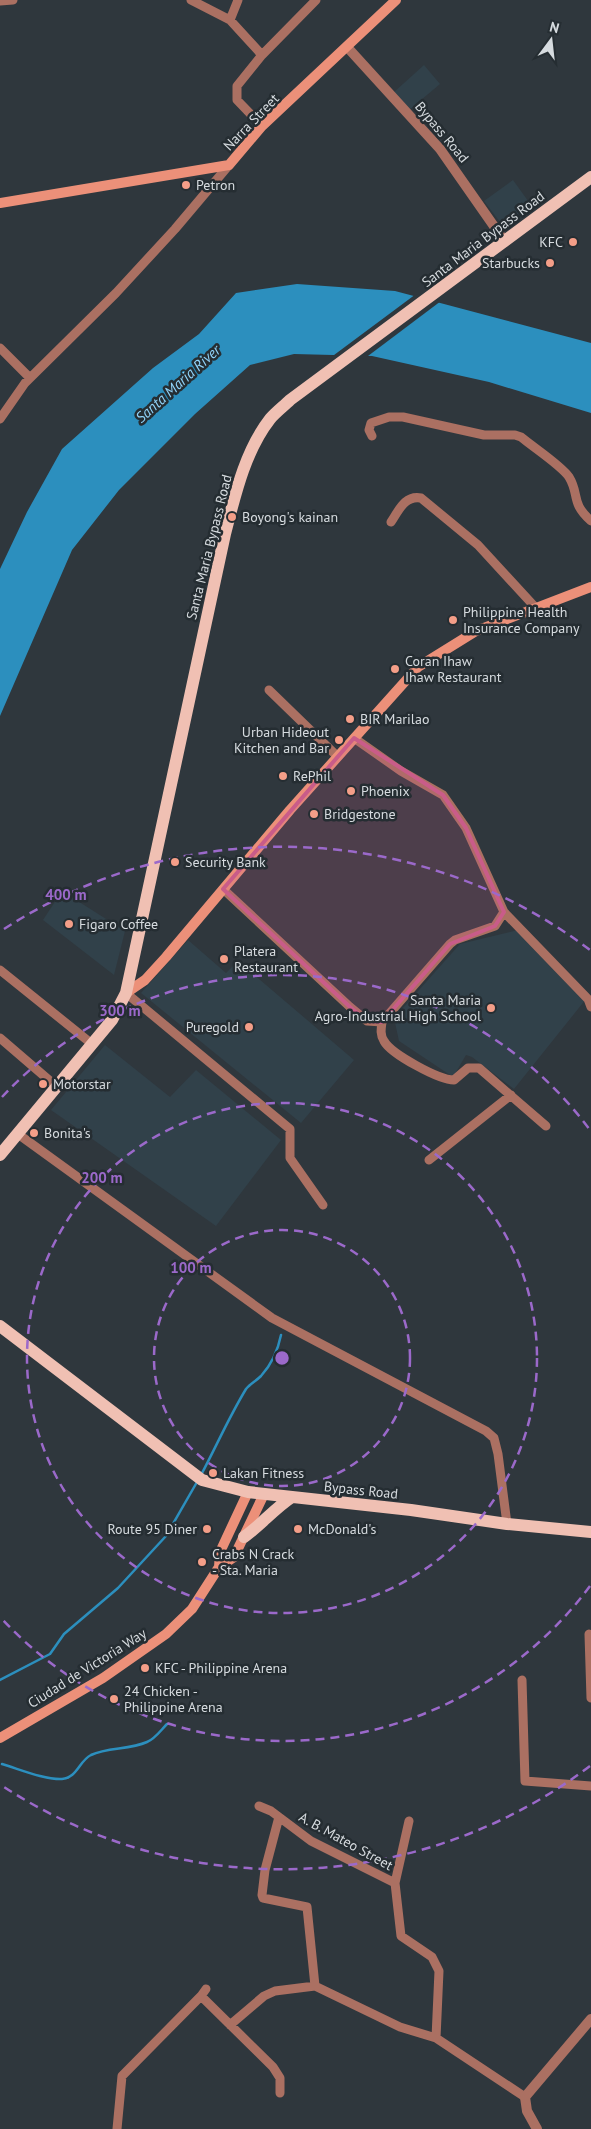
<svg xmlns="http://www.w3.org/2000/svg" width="591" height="2129" font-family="'PT Sans',sans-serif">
<rect width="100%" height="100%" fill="#2f373d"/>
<path fill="#31414a" d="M424,65L440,84L408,111L393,93Z
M513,180L531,205L503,226L484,201Z
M62,891L125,931L114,975L43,920Z
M518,930L586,999L514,1089L472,1057L466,1055L453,1077L399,1041L394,1018L460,944Z
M188,940L226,973L238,961L354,1060L301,1123L141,993Z
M105,1045L170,1097L196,1070L281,1140L216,1226L51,1110Z"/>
<path fill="#2c8fbe" d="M297,284L395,291L591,343V413L489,382L372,356L294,354L250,365L195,414L119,490L72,550L0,716V569L27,512L62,449L153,368L199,334L236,293Z"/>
<path fill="#2f373d" d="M416,294L441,301L364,359L330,358Z"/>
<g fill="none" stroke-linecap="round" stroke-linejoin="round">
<path stroke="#2c8fbe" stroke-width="2.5" d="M201,1475C216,1447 229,1417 246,1389C250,1384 256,1381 261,1376C271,1365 278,1350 281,1335
M0,1680L50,1654L64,1634L118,1588L166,1536L197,1482
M2,1764C19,1769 45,1780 62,1779C77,1778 79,1761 91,1755C108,1747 129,1750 147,1742C155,1739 161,1730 167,1724"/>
<path stroke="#ab7062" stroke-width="9" d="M191,0L230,20L262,55
M0,1L13,0
M230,20L238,0
M262,126L237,100V86L262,55L316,0
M0,348L30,378
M0,419L25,383L116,293L175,229L229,165
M372,436L369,430L371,423L389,417H403L484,435H515L521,437C533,447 562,466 569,477C580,495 570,502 591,521
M391,522C399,510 405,495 421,498L478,545L535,607
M269,690L337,756
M354,738L401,771L443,795L466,828L504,912L495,926L455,940L450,944L382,1022C381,1029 380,1035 384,1041C391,1054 439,1080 454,1080L468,1068H479L546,1126
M223,889L350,1007L367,1021L382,1022
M504,912L588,999L591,1007
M0,970L92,1044
M126,993L290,1129V1158L323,1205
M0,1038L57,1087
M18,1134L272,1318L486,1431L494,1438L498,1454L507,1524
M429,1160L511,1095
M589,1634L591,1698
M522,1680L525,1781L591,1786
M259,1806L271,1811L311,1841L395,1883
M279,1817L265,1870L262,1895L263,1898L307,1907L315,1986
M409,1821L395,1883L401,1936L432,1957L439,1971L436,2038
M315,1986L400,2027L436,2038L525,2097
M201,1996L273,2067L280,2078V2093
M230,2025L264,1996L275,1991L315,1986
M117,2129L122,2076L201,1996L206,1989"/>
<path stroke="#ab7062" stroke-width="10" d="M348,48L440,149L505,242
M537,2129L527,2111L525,2097L591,2019"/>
<path stroke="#ec9079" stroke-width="10" d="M0,203L229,165L262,126L396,0
M126,993L145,980L166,957L290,810L418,667L476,631L591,587
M219,1567L220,1552L248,1492
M0,1738L103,1678L166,1634L192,1609L219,1567L234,1557L264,1494"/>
<path stroke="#f0c0b3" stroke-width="12" d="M0,1155L112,1020L126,993L225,534C235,495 245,451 270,419C276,412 284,406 290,400L591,177
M0,1326L202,1480L248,1492L411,1510L507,1524L591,1532
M244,1537C261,1525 275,1508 292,1497"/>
</g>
<path fill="#c95c89" fill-opacity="0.2" stroke="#c95c89" stroke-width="4" stroke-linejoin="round" d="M354,738L443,795L466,828L504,912L495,926L450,944L382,1022L367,1021L350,1007L223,889Z"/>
<g fill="none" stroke="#9b69ca" stroke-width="2.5" stroke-dasharray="9 6">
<circle cx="282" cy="1358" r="128"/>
<circle cx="282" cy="1358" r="255"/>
<path d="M590 1586A383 383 0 0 1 2 1619M2 1097A383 383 0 0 1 590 1130"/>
<path d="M590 1766A511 511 0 0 1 4 1787M4 929A511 511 0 0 1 590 950"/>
</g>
<g fill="#f49e88" stroke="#252d32" stroke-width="2">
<circle cx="186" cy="185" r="5"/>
<circle cx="573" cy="242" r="5"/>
<circle cx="550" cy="263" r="5"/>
<circle cx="232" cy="517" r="5"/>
<circle cx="453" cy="620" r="5"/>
<circle cx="395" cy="669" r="5"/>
<circle cx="350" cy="719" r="5"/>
<circle cx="339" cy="740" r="5"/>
<circle cx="283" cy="776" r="5"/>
<circle cx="351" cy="791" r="5"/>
<circle cx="314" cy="814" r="5"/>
<circle cx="175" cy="862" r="5"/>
<circle cx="69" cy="924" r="5"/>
<circle cx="224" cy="959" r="5"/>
<circle cx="491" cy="1008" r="5"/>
<circle cx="249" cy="1027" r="5"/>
<circle cx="43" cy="1084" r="5"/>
<circle cx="34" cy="1133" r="5"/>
<circle cx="213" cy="1473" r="5"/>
<circle cx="207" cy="1529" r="5"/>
<circle cx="298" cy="1529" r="5"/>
<circle cx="202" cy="1562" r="5"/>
<circle cx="145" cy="1668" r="5"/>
<circle cx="114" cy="1699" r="5"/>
</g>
<g text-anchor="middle" stroke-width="5" stroke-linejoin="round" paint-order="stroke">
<g font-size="14" fill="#d6dbdf" stroke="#252d32">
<text transform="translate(251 122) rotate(-46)" y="5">Narra Street</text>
<text transform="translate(442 132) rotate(50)" y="5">Bypass Road</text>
<text transform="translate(483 239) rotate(-37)" y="5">Santa Maria Bypass Road</text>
<text transform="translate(209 547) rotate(-76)" y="5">Santa Maria Bypass Road</text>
<text transform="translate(361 1490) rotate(6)" y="5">Bypass Road</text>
<text transform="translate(87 1668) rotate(-32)" y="5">Ciudad de Victoria Way</text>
<text transform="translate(346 1841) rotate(29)" y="5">A. B. Mateo Street</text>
</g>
<g font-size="14" fill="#d6dbdf" stroke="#252d32" text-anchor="start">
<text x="196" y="190">Petron</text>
<text x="563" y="247" text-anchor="end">KFC</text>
<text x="540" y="268" text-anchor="end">Starbucks</text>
<text x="242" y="522">Boyong's kainan</text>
<text x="463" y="617">Philippine Health<tspan x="463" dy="16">Insurance Company</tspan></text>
<text x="405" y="666">Coran Ihaw<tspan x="405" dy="16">Ihaw Restaurant</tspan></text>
<text x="360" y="724">BIR Marilao</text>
<text x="329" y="737" text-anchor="end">Urban Hideout<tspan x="329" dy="16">Kitchen and Bar</tspan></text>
<text x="293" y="781">RePhil</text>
<text x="361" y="796">Phoenix</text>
<text x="324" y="819">Bridgestone</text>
<text x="185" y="867">Security Bank</text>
<text x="79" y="929">Figaro Coffee</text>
<text x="234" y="956">Platera<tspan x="234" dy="16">Restaurant</tspan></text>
<text x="481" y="1005" text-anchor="end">Santa Maria<tspan x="481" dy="16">Agro-Industrial High School</tspan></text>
<text x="239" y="1032" text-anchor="end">Puregold</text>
<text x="53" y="1089">Motorstar</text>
<text x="44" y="1138">Bonita's</text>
<text x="223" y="1478">Lakan Fitness</text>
<text x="197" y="1534" text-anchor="end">Route 95 Diner</text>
<text x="308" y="1534">McDonald's</text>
<text x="212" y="1559">Crabs N Crack<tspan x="212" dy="16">- Sta. Maria</tspan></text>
<text x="155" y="1673">KFC - Philippine Arena</text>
<text x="124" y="1696">24 Chicken -<tspan x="124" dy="16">Philippine Arena</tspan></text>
</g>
<g font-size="15" font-style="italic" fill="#91d4fa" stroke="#252d32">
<text transform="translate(178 384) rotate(-42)" y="5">Santa Maria River</text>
</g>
</g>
<circle cx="282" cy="1358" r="8" fill="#9b69ca" stroke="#252d32" stroke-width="2.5"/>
<g font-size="15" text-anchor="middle" font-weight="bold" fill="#9b69ca" stroke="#252d32" stroke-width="5" stroke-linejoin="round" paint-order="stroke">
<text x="66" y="900">400 m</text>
<text x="120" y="1016">300 m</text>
<text x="102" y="1183">200 m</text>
<text x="191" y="1273">100 m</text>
</g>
<g transform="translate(551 40) rotate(15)" stroke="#252d32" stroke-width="4" paint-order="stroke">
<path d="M0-4L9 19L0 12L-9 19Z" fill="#d6dbdf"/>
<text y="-8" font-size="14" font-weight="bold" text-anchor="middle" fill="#d6dbdf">N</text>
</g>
</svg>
